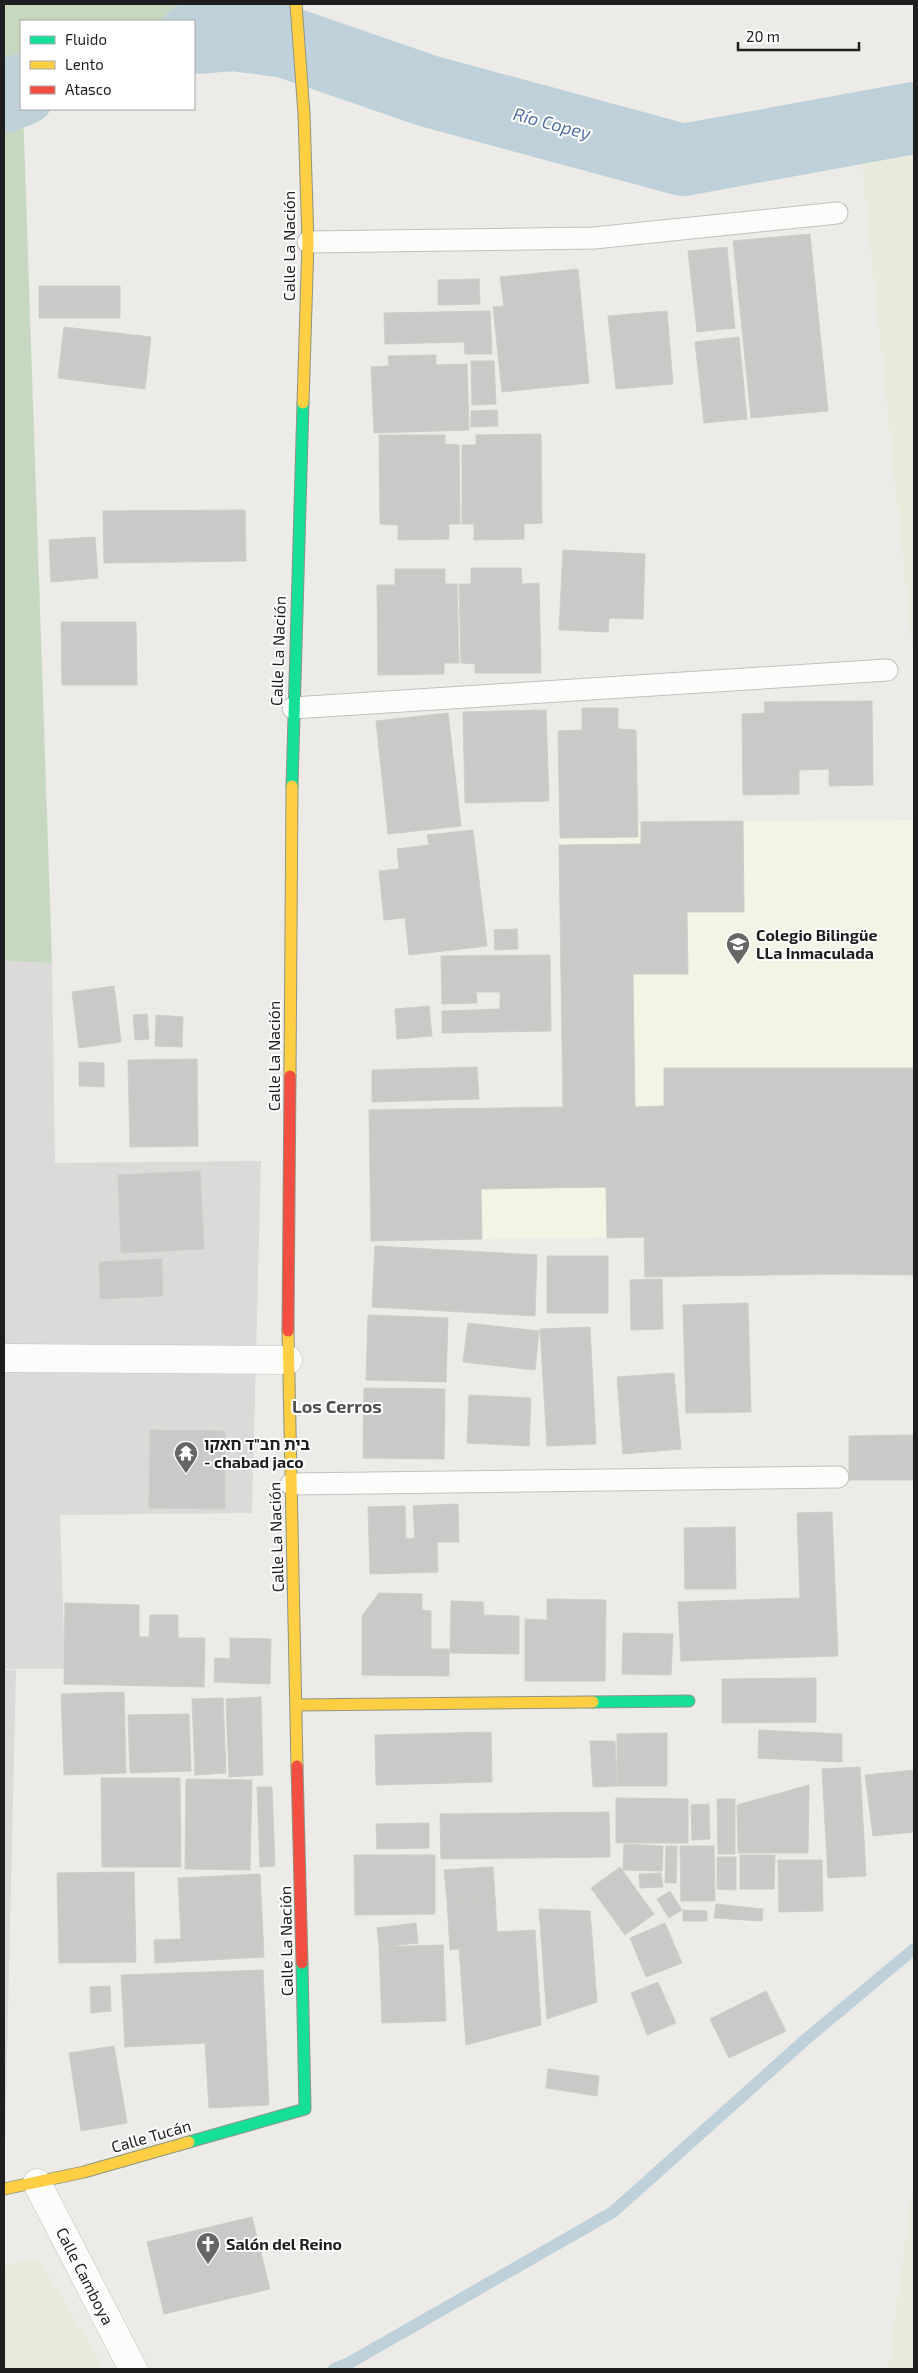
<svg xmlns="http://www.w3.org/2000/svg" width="918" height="2373" font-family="'Exo 2','Noto Sans Hebrew',sans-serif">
<rect width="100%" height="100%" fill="#ecebe7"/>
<path fill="#dbdad8" d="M321,4H914V5H321Z
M4,961L52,963L55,1163L261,1161L252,1513L60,1515L65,1669H4Z
M4,1670H16L4,2184Z"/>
<path fill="#f2f4e4" d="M914,820V1275L832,1274L645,1277L644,1237L371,1241L369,1110L563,1107L559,823Z"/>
<path fill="#e8eadc" d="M914,118V665L858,128Z
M914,2178V2369H888Z
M38,2258L105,2369H4V2265Z"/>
<path fill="#c6d8bf" d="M4,4H293L286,42L233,35L194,38V21H21V109H23L52,963L4,961Z"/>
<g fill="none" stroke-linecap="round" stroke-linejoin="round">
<path stroke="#bed1db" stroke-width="12" d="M334,2369L349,2363L613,2212L805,2040L914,1949"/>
<path stroke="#bed1db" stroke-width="72" d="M194,38L233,35L286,42L428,91L683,160L914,118
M4,97L21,90"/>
</g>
<path fill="#cac9c7" stroke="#cfcdc9" d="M810,234L828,411L751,418L733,241Z
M727,247L735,328L697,332L688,251Z
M578,269L589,383L502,392L493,307L504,306L500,277Z
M479,279L480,304L438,305V280Z
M39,286H120V318H39Z
M490,311L492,354H465L464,342L385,344L384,313Z
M667,311L673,384L616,389L608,316Z
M64,327L151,337L145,389L58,378Z
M739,337L747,419L704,423L695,342Z
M436,355V365L467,364L469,430L374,433L371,367L389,366L388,356Z
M471,361H494L496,404L472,405Z
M497,410L498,426L471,427V411Z
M541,434L542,523L524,524V539L474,540V524H462V445H476V435Z
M379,435H445V444L459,445L460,524H449V539L398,540V525L380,524Z
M245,510L246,561L104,563L103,511Z
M95,537L98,578L51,582L49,540Z
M563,550L645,554L643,619L609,618L608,632L559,630Z
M471,568H521L522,584L539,583L541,673H475V664L461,663L459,584H471Z
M395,569H445V584H457L459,663H444V674L378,675L377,585H395Z
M61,622H136L137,685H62Z
M872,701L873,785L829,786V769L799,770V794L743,795L742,714L765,713L764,702Z
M582,708H618V729L636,730L638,837L560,838L558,731L582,730Z
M546,710L549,801L465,803L463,712Z
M448,713L461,826L388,834L376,721Z
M743,821L744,912H687L688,974H633L635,1107L664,1106V1068H914V1275L832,1274L645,1277L644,1237L607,1238L606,1187L481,1189L482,1239L371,1241L369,1110L563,1107L559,845L641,844V822Z
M473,830L487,946L409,955L405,918L384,920L379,871L399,869L397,849L429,845L427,835Z
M517,929L518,949L495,950L494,930Z
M550,955L551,1031L442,1033V1011L500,1009V992H476L477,1003L442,1004L441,956Z
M114,986L121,1042L79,1048L72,992Z
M429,1006L432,1036L397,1039L395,1009Z
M147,1014L149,1039L135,1040L133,1015Z
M156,1015L183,1017L182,1047L155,1046Z
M197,1059L198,1146L130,1147L128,1060Z
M79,1062L104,1063V1087L79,1086Z
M477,1067L479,1099L372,1102V1070Z
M200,1171L204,1249L121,1253L118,1175Z
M375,1246L537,1255L535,1316L372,1307Z
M547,1256H608V1313H547Z
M162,1259L163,1296L100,1299L99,1262Z
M662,1279L663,1329L631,1330L630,1280Z
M748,1303L751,1412L686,1413L683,1305Z
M368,1315L448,1318L446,1382L366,1380Z
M468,1323L539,1331L535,1370L463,1362Z
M590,1327L596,1444L547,1446L540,1329Z
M674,1373L681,1449L623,1454L617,1377Z
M364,1388L445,1389L444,1459L363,1458Z
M469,1395L531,1398L529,1446L467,1443Z
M150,1430L225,1431V1509L149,1508Z
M914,1435V1480H849V1436Z
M458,1504L459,1542H437L438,1572L370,1574L368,1507L405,1506L406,1539L415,1538L413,1506Z
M832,1512L838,1656L681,1661L678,1602L800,1598L797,1513Z
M735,1527L736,1589H685L684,1528Z
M379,1593L422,1594V1610L431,1611V1649H449V1676L362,1675V1616Z
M547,1599L606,1600L605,1681H525V1619L547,1620Z
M451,1601L483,1602L484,1615L519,1616V1654L450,1653Z
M65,1603L139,1605V1637H149L150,1615H178V1638H205L204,1687L64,1684Z
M623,1633L673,1634L671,1675L622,1674Z
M230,1638L271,1639L270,1684L214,1682L215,1658L230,1659Z
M816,1678V1722L722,1723V1679Z
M124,1692L126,1773L64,1775L61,1694Z
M261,1697L263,1775L229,1777L226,1699Z
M223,1698L226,1773L195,1775L192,1699Z
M189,1714L191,1771L130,1773L128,1715Z
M759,1730L842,1734V1762L758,1758Z
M491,1732L492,1782L376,1785L375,1735Z
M667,1733V1786H617V1734Z
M590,1741H615L617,1786L593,1787Z
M860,1767L866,1876L828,1878L822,1769Z
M914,1770V1832L873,1836L865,1775Z
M101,1778H180L181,1867H102Z
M186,1779L252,1780L250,1870L185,1869Z
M809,1785L808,1853H738L737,1805Z
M257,1787H272L275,1866L260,1867Z
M616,1798L688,1799V1843H616Z
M717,1799H735V1854H718Z
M709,1804L710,1839L692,1840L691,1805Z
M609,1812L610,1857L441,1859L440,1814Z
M429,1823V1848L377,1849L376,1824Z
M624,1844L663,1846L662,1871L623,1870Z
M666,1846H677L676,1883H665Z
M680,1846H714L715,1901H681Z
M354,1855H435V1914L355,1915Z
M740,1855H775L774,1889H740Z
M717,1857H736V1890L717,1889Z
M778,1860H822L823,1911L779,1912Z
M493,1867L495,1897L447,1900L444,1870Z
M620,1867L654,1914L625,1935L591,1888Z
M134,1872L136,1962L59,1963L57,1873Z
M661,1873L663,1887L640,1888L639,1874Z
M260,1874L264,1957L155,1963L154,1940L181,1939L178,1878Z
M670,1891L682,1910L669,1918L657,1899Z
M495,1897L497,1932L535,1930L541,2025L466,2045L459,1949L450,1950L447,1900Z
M716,1904L763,1909L762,1921L714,1918Z
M539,1909L590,1911L597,2002L547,2019Z
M683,1910L707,1911V1921H683Z
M416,1923L418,1943L379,1947L377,1928Z
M665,1923L682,1963L646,1977L630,1938Z
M443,1945L446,2021L382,2023L379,1947Z
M263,1970L269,2105L209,2108L205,2043L125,2047L121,1975Z
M658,1982L676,2023L647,2035L631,1993Z
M110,1986L111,2011L91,2013L90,1987Z
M766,1991L786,2031L729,2058L710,2019Z
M114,2046L127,2123L81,2131L69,2053Z
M548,2069L599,2076L597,2096L546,2088Z
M252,2217L270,2289L164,2314L147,2242Z"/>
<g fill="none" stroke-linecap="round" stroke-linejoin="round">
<g stroke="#c2c1bf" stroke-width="23">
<path id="lane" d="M308,242L594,238L837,213
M293,708L887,670
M291,1484L838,1477"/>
</g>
<g stroke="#c2c1bf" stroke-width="29">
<path id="street" d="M4,1358L288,1360
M37,2183L133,2369"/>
</g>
<g stroke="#909481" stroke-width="13">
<path id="fast" d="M292,786L303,403
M593,1702L689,1701
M189,2142L305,2109L302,1963"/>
</g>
<g stroke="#909481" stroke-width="13">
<path id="slow" d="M296,4L304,114L308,242L303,403
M290,1076L292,786
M288,1331L297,1766
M297,1705L593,1702
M4,2189L84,2172L189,2142"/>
</g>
<g stroke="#909481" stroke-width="13">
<path id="jam" d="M288,1331L290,1076
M297,1766L302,1963"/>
</g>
<use href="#lane" stroke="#fcfcfb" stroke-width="21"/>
<use href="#street" stroke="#fcfcfb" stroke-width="28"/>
<use href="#fast" stroke="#16e098" stroke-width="11"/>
<use href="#slow" stroke="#ffcf43" stroke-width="11"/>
<use href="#jam" stroke="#f24e42" stroke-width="11"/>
</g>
<defs>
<g id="school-pin" transform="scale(1.25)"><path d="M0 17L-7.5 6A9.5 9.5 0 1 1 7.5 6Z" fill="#666664" stroke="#fff"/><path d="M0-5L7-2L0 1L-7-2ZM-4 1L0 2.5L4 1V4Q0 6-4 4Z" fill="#fff"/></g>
<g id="temple-pin" transform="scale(1.25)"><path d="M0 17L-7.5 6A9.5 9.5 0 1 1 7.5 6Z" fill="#666664" stroke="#fff"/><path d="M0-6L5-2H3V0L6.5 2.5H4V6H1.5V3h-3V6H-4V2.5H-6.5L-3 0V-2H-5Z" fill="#fff"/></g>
<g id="church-pin" transform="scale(1.25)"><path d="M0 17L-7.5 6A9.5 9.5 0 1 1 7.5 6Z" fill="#666664" stroke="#fff"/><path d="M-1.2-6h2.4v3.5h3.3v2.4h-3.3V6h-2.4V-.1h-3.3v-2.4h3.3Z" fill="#fff"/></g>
</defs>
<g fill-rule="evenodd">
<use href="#school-pin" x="738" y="944"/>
<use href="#temple-pin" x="186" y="1453"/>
<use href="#church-pin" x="208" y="2244"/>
</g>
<g text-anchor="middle" stroke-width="4" stroke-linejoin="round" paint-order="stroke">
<g font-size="16" fill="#1e1e1e" stroke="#fff">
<text transform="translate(289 246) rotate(-90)" y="6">Calle La Nación</text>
<text transform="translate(278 651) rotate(-88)" y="6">Calle La Nación</text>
<text transform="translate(274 1056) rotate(-90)" y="6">Calle La Nación</text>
<text transform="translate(276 1537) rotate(-92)" y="6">Calle La Nación</text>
<text transform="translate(286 1941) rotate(-91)" y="6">Calle La Nación</text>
<text transform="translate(151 2136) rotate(-16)" y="6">Calle Tucán</text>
<text transform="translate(85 2276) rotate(63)" y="6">Calle Camboya</text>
</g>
<g font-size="16" font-weight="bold" fill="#1e1e1e" stroke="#fff" text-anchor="start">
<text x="756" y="941">Colegio Bilingüe<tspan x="756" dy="18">LLa Inmaculada</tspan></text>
<text x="204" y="1450">בית חב"ד חאקו<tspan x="204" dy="18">- chabad jaco</tspan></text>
<text x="226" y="2250">Salón del Reino</text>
</g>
<g font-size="18" font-style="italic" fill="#5672a2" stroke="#fff">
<text transform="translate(552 124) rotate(15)" y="6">Río Copey</text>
</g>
<g font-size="18" font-weight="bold" fill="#515151" stroke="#fff">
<text x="337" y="1413">Los Cerros</text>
</g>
</g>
<rect width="918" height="2373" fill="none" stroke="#1e1e1e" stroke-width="10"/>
<rect x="20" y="20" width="175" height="90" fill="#ffffff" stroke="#a5a5a5"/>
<rect x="30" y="36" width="25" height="8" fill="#16e098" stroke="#a5a5a5"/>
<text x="65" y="45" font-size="15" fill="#1e1e1e">Fluido</text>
<rect x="30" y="61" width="25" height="8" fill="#ffcf43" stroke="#a5a5a5"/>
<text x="65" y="70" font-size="15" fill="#1e1e1e">Lento</text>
<rect x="30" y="86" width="25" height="8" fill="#f24e42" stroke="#a5a5a5"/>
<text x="65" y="95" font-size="15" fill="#1e1e1e">Atasco</text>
<path d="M738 42v8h121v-8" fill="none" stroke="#1e1e1e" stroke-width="2.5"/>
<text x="746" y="42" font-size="15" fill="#1e1e1e" stroke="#ffffff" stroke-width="4" paint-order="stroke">20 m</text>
</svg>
